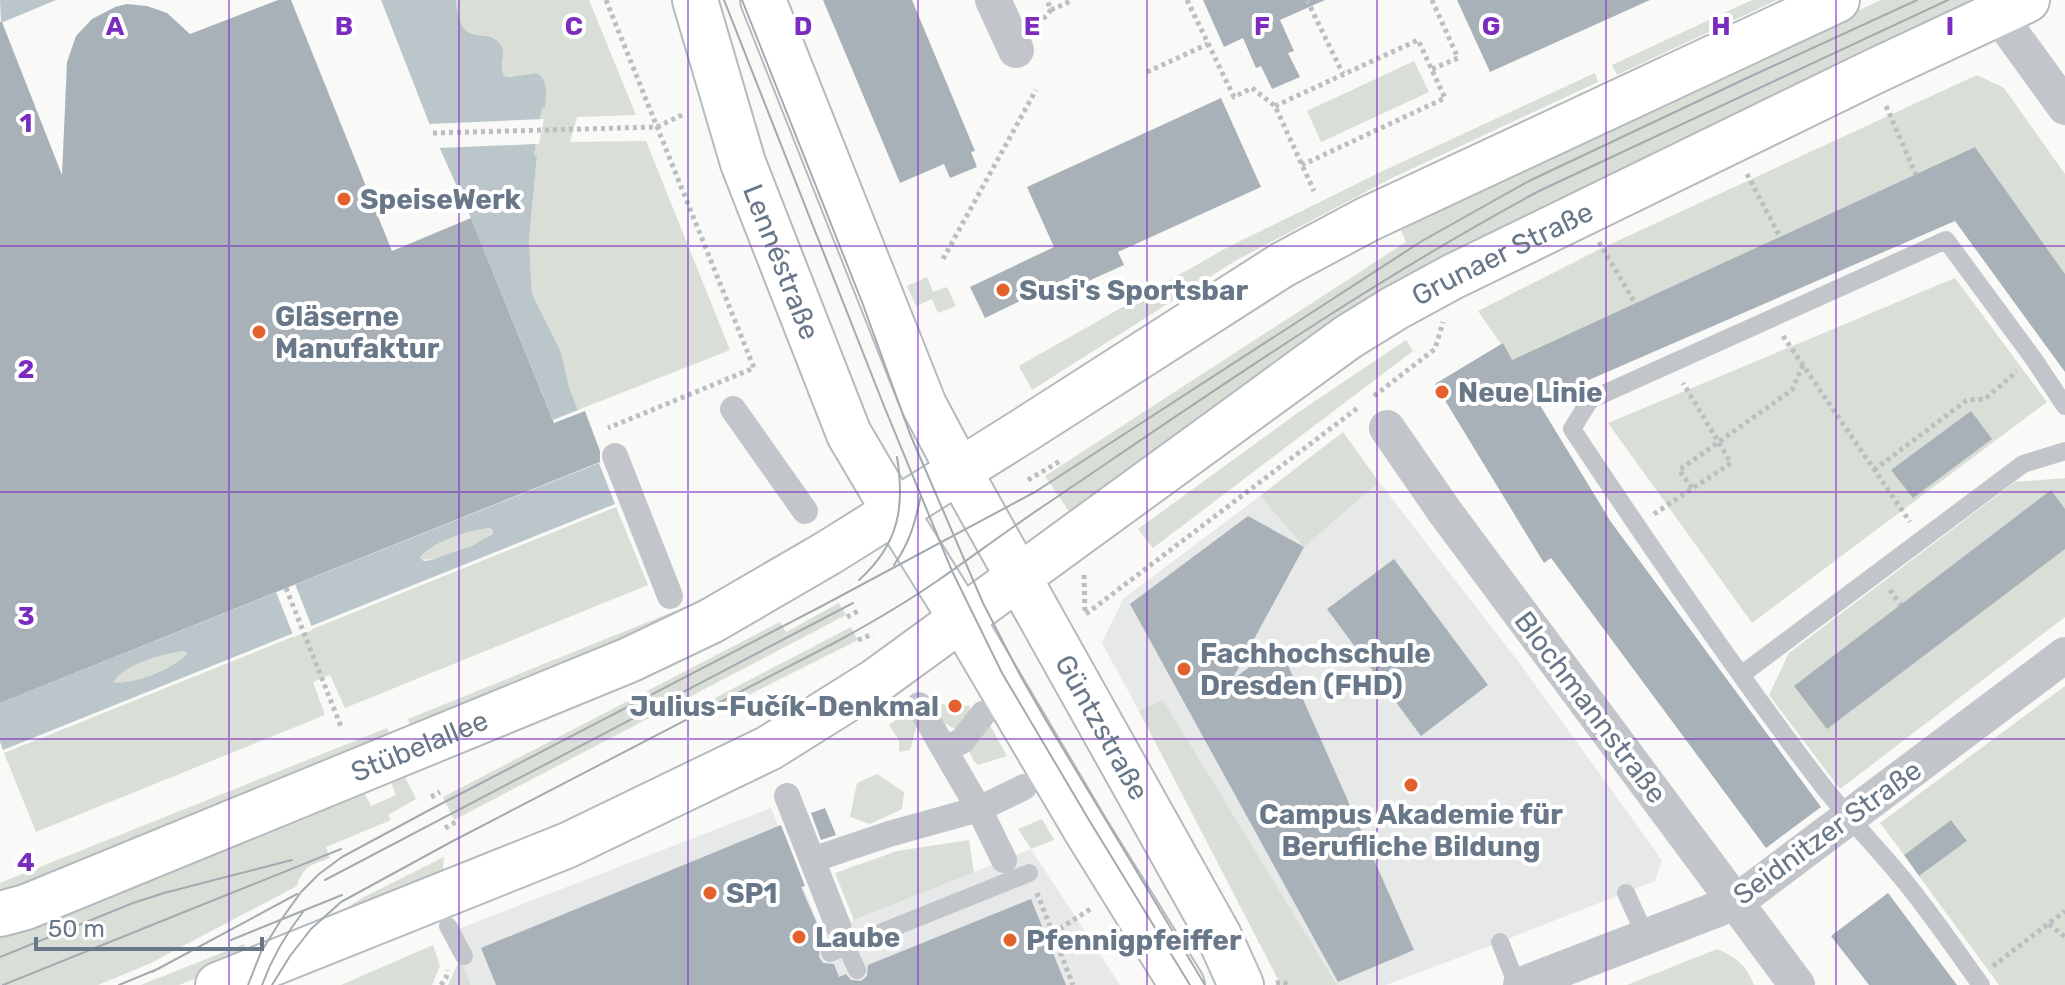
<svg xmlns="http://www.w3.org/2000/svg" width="2065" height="985" font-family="Rubik,sans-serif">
<rect width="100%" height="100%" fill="#f9f9f7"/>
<path fill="#e7e8e8" d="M1379,482L1521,665L1662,860L1655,881L1500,942L1386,985H1337L1163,701L1139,711L1102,643L1123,599L1260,496L1304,547Z
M771,808L822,933L1031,849L1120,985H471L448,933Z"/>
<path fill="#d9ded6" d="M456,0H589L636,115L577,117L570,142L646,141L730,350L578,410L569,387L561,352L532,294L529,239L537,156L534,155L542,107L537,73L508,77L504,76C498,66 507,55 501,45C487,23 461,54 456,0Z
M1752,0H1777L1617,75L1612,65Z
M1881,0H1974L1921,26L1074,519L1045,476L1406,242L1401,230L1467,192Z
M1414,61L1429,92L1321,142L1307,111Z
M1595,73L1598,82L1390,179L1235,261L1032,390L1019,366L1228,247L1385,170Z
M1977,75L2004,88L2065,174V274L1975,147L1512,360L1478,311L1602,248Z
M927,277L933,292L947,287L956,306L938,313L932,299L916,306L907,286Z
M1955,278L2047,402L1752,623L1608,423Z
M1406,340L1413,351L1153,548L1138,529L1296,414Z
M1343,432L1379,482L1304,547L1260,496Z
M2065,478V617L1840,789L1769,695L1789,653L2015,482Z
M616,507L648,585L345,708L330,675L313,682L325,715L36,832L4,753Z
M490,528L494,530C483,545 438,563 420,559C431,542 470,530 490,528Z
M728,593L640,637L411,729L408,719L702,600Z
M839,603L846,615L454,820L443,797L780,622L786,632Z
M851,627L858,640L717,711L711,700Z
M183,651L187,653C176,668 130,686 113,682C127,663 160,655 183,651Z
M2065,686V985H1999L1919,876L1967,841L1951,820L1904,855L1880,823Z
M1163,700L1337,985H1281L1139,711Z
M937,704L970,706L968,722L957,730L935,718Z
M913,708L918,721L910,750L899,752V740L889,725Z
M990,725L1007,756L978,765L974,761L968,749Z
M387,728L391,739L0,896V883Z
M401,769L416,799L388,815L391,820L326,847L330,858C311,865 303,866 297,886L149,964L98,985H0V934L361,786L371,806L396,795L388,775Z
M877,774L904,792L902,809L870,824L850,817L857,783Z
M1042,819L1054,840L1031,849L1018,829Z
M969,840L974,872L854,920L835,873L897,851Z
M444,857L442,878L346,917L343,910L362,898Z
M244,944L249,957L179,985H141Z
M433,945L440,966L432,985H341Z
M1717,949C1735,956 1747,966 1754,985H1627Z
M460,959L471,985H448Z"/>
<path fill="#bbc6cb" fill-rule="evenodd" d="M0,0H56L1,23Z
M381,0H456C461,54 486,23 501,45C507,55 498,65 504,76L509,77L537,73C549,82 546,94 545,107L542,108L534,155L537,156L529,239L532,294L561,352L569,387L578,410L553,420L471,218L433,133Z
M599,463L615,504L3,750L0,742V703ZM490,528L493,530L492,534L472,546L431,560L424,561L420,558C432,542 469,530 490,528ZM183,651L187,653C177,668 130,686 113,682C127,663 160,655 183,651Z"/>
<path fill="#f9f9f7" d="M544,119L539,144H535L439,148L429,124Z
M295,584L313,630L294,637L276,592Z"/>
<path fill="#a9b1b8" d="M278,0H291L392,251L471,218L554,423L585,411L600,451V462L0,703V22H2L62,175L67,62L76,36L92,19L115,7L127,4L147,6L167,13L190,34Z
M823,0H912L975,151L971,152L977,167L950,178L944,164L900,183Z
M1203,0H1325L1280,20L1294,51L1288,53L1300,77L1272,89L1261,66L1256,68L1243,38L1224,47Z
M1457,0H1650L1490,72Z
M1221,98L1261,187L1118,252L1124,265L1073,288L1068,278L985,318L970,287L1054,247L1027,187Z
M1975,147L2065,274V372L1955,221L1538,402L1611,522L1821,807L1766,848L1551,558L1544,563L1435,384L1503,343L1512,360Z
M1971,411L1992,439L1913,498L1891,470Z
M2051,490L2065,509V549L1827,729L1794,686Z
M1248,516L1304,547L1232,680L1279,645L1414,950L1338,982L1130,604Z
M1394,559L1488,685L1421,736L1327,609Z
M825,808L836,835L821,840L811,813Z
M1951,820L1967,841L1919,876L1904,855Z
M781,825L805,886L801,887L825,942L820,946L819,957L823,963L834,964L839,977L846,974L851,980L861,981L867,976L868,965L1031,899L1066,985H496L481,948Z
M1888,893L1957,985H1869L1831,936Z"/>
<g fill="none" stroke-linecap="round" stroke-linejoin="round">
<g stroke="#b5babf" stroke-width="48">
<g id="secondary">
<path id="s1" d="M695,0L743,163L849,434L895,512L961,618L1086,830L1182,985"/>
<path id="s2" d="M763,0L924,405L959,471L1219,936L1241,985"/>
<path id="s3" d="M0,914L26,907L629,660L711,621L828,553L1023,431L1282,265L1368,219L1837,0"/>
<path id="s4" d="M218,985L568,845L769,748L876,681L1348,337L1395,308L1452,277L1875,71L2027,0"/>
</g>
</g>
<path stroke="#bcbfc2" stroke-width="5" stroke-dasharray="4 4" stroke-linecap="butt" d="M606,0L754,368L608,428
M1187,0L1234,97L1252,88L1275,106L1314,191
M1307,0L1343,74
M1051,10L1073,0
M1038,25L1051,10L1047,0
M1432,69L1458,58L1432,0
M1147,72L1208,44
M1275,106L1418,40L1445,98L1302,165
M1886,106L1916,175
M433,133L657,127L684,114
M1747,174L1780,237
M1599,242L1635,303
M943,259L1036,90
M1783,336L1910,522
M1374,396L1435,349L1443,322
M1874,470L1967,400L1985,399L2017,371
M1028,480L1062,460
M1692,488L1679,470L1792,390L1803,365
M1654,514L1731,463L1683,383
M1084,575L1085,613
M286,588L342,729
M1890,590L1901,605
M1086,614L1359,407
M847,617L860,610
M858,640L873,634
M431,797L440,792
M445,828L456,822
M1037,893L1073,985
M2049,924L2065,937
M1053,933L1092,908
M1993,966L2065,911
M1276,983L1283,982L1290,985
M441,985L446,978L447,970"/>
<path stroke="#c2c6cb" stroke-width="18" d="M1741,675L2023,464L2065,451
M1626,893L1646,937
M448,926L464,956
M1500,942L1517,985
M846,946L857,970
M830,953L1029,873
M1981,985C1955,949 1930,912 1902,878C1875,845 1845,815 1819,781C1732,667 1651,548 1572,429L1590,400L1946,240L2033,358L2065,406"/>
<path stroke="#c2c6cb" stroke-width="26" d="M733,409L805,511
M615,456L670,596
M919,705L944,749L962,741L983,714
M787,796L838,926
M812,860L889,834L979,809L944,749
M1004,860L979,809L1024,787"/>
<path stroke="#c2c6cb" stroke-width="36" d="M993,0L1016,50
M1997,13L2065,107
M1387,428L1445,512L1797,985
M1521,985L1736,902L2065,655"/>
<use href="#secondary" stroke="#fff" stroke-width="44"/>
<path stroke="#a3aab0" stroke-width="2" d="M724,0L884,406L952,571L1002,673L1089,820L1190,985
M742,0L862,302L910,434L983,603L1020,675L1047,722L1205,985
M894,565C910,542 915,523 921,495
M859,580C899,544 905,507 897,457
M325,880L853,603
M231,940L342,895
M0,957L133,903L164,893L292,860
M152,972L297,894
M3,985L341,849
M119,985L160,968
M248,985L261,952L281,920L301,892L319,874L342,857L435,807L820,607L1035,492L1422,241L1529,181L1747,78L1917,0
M262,985C272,958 285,935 303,912
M272,985L290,956L311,929L341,902L451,842L836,642C871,623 907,602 940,579C976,554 1012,527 1048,503C1209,394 1368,283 1539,191L1948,0"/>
</g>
<path fill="none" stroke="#7b2cbf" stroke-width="2" stroke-opacity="0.55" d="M229,0V985M459,0V985M688,0V985M918,0V985M1147,0V985M1377,0V985M1606,0V985M1836,0V985M0,246H2065M0,492H2065M0,739H2065"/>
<g fill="#e3612d" stroke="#fff" stroke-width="3">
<circle cx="344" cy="199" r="8"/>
<circle cx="1003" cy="290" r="8"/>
<circle cx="259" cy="332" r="8"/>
<circle cx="1442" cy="392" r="8"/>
<circle cx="1184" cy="669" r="8"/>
<circle cx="955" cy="706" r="8"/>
<circle cx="1411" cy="785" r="8"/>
<circle cx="710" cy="893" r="8"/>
<circle cx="799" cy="937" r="8"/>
<circle cx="1010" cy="940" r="8"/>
</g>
<g text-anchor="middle" stroke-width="8" stroke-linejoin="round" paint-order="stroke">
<g font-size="28" font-weight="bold" fill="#687888" stroke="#fff" text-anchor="start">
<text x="360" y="209">SpeiseWerk</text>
<text x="1019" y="300">Susi's Sportsbar</text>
<text x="275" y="326">Gläserne<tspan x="275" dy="32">Manufaktur</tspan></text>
<text x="1458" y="402">Neue Linie</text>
<text x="1200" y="663">Fachhochschule<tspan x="1200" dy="32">Dresden (FHD)</tspan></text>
<text x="939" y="716" text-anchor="end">Julius-Fučík-Denkmal</text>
<text x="1411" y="824" text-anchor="middle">Campus Akademie für<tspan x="1411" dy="32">Berufliche Bildung</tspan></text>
<text x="726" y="903">SP1</text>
<text x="815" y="947">Laube</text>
<text x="1026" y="950">Pfennigpfeiffer</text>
</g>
<g font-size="28" fill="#687888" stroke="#fff">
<text dy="10" stroke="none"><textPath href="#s4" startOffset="1486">Grunaer Straße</textPath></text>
<text dy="10" stroke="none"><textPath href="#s1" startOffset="276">Lennéstraße</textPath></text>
<text transform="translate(1591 707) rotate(53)" y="10">Blochmannstraße</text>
<text dy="10" stroke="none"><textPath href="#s2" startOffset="804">Güntzstraße</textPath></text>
<text dy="10" stroke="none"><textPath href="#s3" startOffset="452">Stübelallee</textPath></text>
<text transform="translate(1827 832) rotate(-36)" y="10">Seidnitzer Straße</text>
</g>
</g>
<g font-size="26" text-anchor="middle" font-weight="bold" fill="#7b2cbf" stroke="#fff" stroke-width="8" stroke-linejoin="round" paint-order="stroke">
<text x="115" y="35">A</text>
<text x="344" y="35">B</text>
<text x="574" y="35">C</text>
<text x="803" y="35">D</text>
<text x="1032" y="35">E</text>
<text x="1262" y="35">F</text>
<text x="1491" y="35">G</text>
<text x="1721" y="35">H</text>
<text x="1950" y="35">I</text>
<text x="26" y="132">1</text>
<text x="26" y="378">2</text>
<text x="26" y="625">3</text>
<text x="26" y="871">4</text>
</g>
<path d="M36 937v12h226v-12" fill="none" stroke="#687888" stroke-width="4"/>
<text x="48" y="937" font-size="24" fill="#687888" stroke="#ffffff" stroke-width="6" paint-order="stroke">50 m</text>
</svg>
